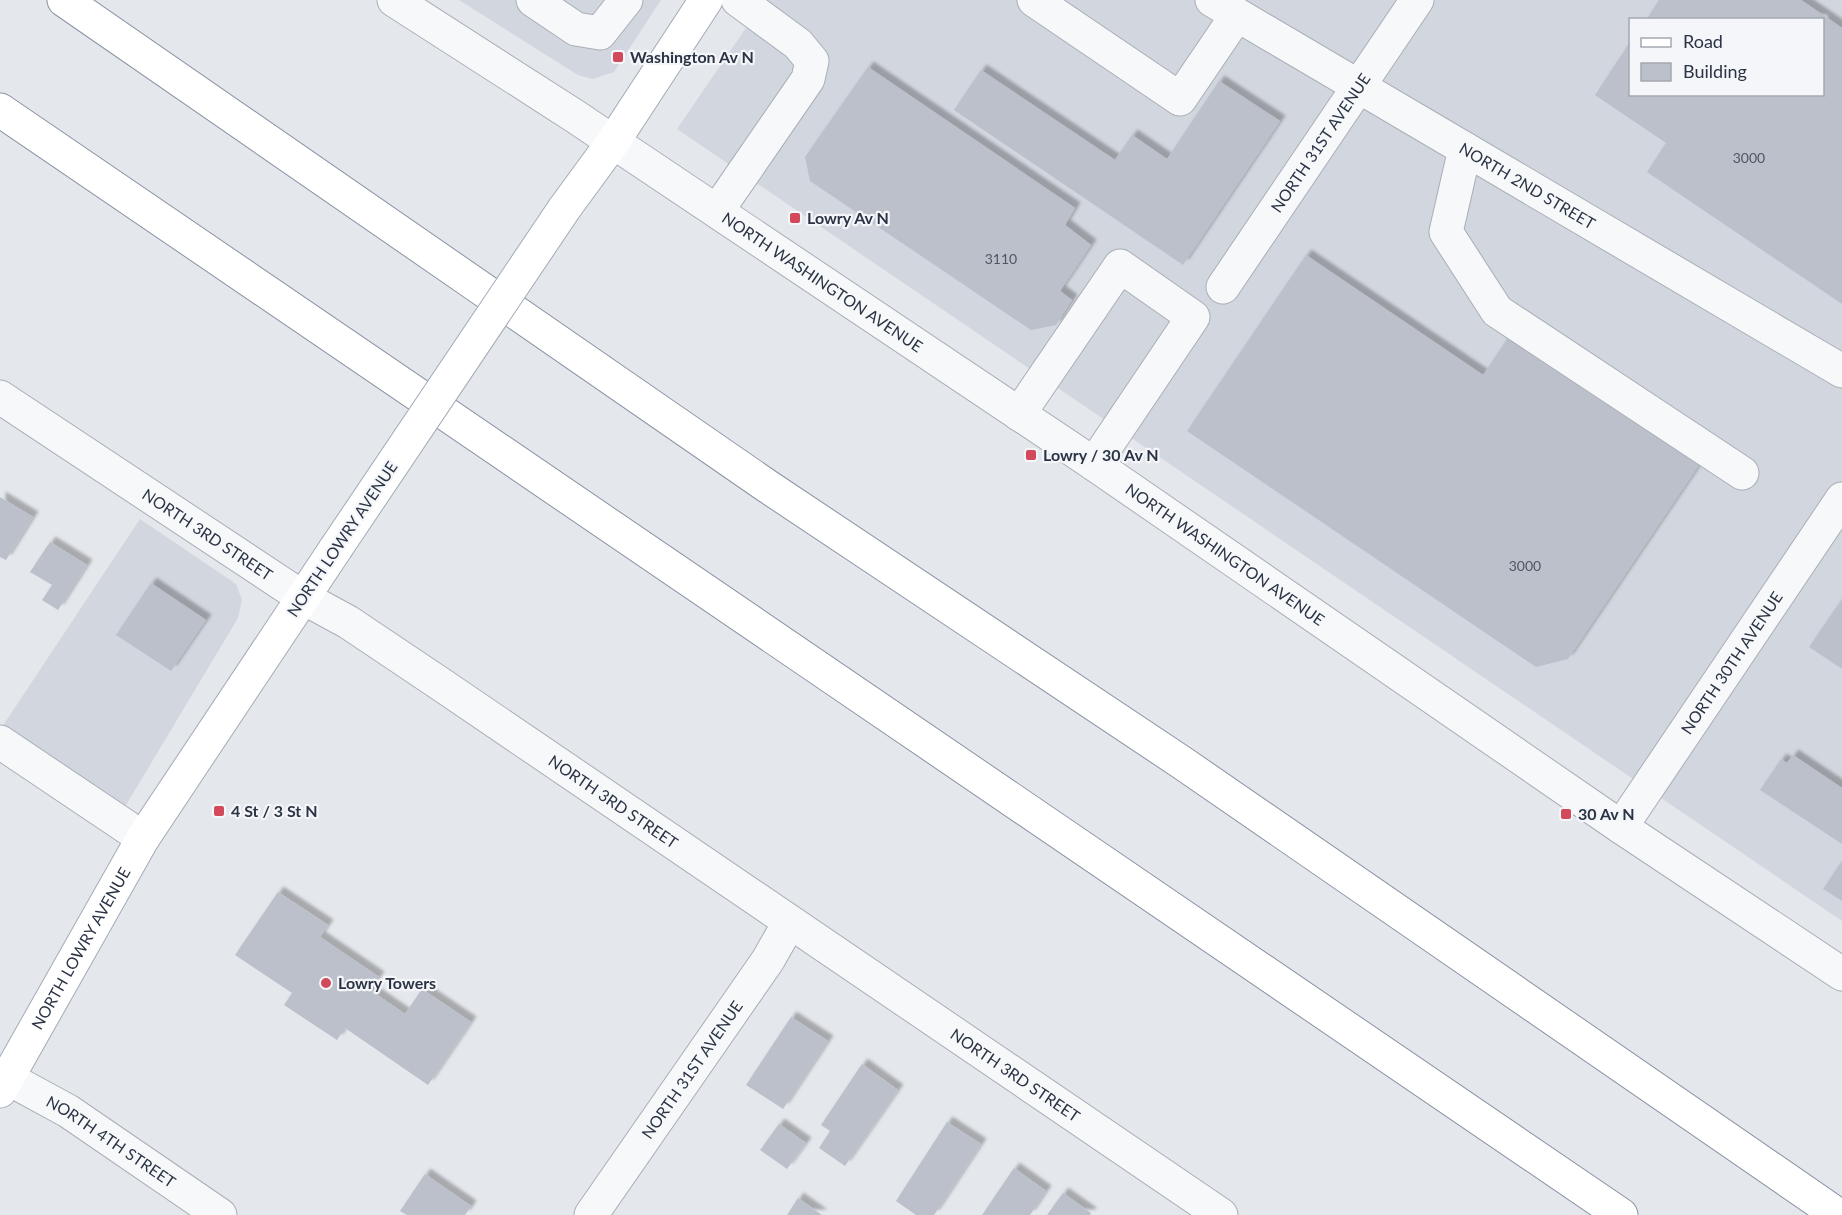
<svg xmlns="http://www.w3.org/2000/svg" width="1842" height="1215" font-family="Lato,sans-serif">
<defs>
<filter id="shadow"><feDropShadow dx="5.5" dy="-5.5" stdDeviation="1.5" flood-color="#0004"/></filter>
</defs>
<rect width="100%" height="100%" fill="#e4e7ec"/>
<path fill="#d2d6de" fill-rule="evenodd" d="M459,0H661L614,72L593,79L578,75Z
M765,0H1842V921L677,129ZM1630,20H1822V94H1630Z
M140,519L236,584L242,600L238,618L123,810L0,730Z"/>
<path fill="#bbc0ca" filter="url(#shadow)" d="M1659,0H1801L1842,28V304L1647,172L1666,143L1595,95L1630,42V94H1822V20H1646Z
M868,67L1075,208L1065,225L1091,245L1060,291L1072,300L1056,325L1031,330L810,181L805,157Z
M981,70L1115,160L1132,135L1167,159L1219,81L1280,121L1183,265L954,110Z
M1306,255L1483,375L1509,336L1699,465L1568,659L1536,667L1187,431Z
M0,497L33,517L6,560L0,557Z
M50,542L87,565L58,610L42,600L52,585L30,572Z
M151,583L206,620L171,671L116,635Z
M1842,599V669L1809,647Z
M1793,755L1842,788V844L1760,790L1781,759L1787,763Z
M1842,861V901L1823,889Z
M278,892L328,925L320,937L379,977L370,990L405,1014L422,989L471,1022L428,1085L345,1028L337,1040L284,1005L292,993L235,955Z
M791,1017L828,1041L783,1109L746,1085Z
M862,1064L898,1090L845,1166L819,1148L830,1131L821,1125Z
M947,1122L981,1144L934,1215H916L896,1201Z
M779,1124L806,1143L787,1169L760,1150Z
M1014,1168L1046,1191L1030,1215H982Z
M425,1174L471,1206L465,1215H407L400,1211Z
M1063,1193L1091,1213L1090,1215H1047Z
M798,1198L822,1215H787Z"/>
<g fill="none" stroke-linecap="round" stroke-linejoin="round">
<g stroke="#a9aeb7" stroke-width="35">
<g id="minor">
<path id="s1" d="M394,0L573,115L1094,464L1621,827L1842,974"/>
<path d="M533,0L576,29L600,33L626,0"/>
<path d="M1034,0L1180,99L1237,15"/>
<path id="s2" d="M1212,0L1842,371"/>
<path d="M1465,149L1446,232L1497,311L1742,473"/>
<path d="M717,211L808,79L812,61L798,44L738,0"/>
<path id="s3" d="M1223,287L1417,0"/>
<path id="s4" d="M0,397L302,597L348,622L439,683L1221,1215"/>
<path d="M1019,414L1120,266L1193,317L1094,464"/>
<path d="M0,742L143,838"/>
<path id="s5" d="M1621,827L1842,499"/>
<path id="s6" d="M0,1074L68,1111L220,1215"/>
<path id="s7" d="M591,1215L768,960L789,923"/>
</g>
</g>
<g stroke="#a3abb8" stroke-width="35">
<g id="major">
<path d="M564,209L613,142L706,0"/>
<path id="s8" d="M0,1091L143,838L336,548"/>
</g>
</g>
<g stroke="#8b94a3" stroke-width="35">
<path id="highway" d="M64,0L767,486L1181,762L1838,1215
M0,110L1621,1215"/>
</g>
<use href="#minor" stroke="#f7f8fa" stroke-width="33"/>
<use href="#major" stroke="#fff" stroke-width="33"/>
<use href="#highway" stroke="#fff" stroke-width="33"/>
<g stroke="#a3abb8" stroke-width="35" stroke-linecap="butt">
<path id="major-bridge" d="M336,548L564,209"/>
</g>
<use href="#major-bridge" stroke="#fff" stroke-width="33"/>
</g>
<g fill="#d1495b" stroke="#f4f6f9" stroke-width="2">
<rect x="612" y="51" width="12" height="12" rx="3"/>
<rect x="789" y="212" width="12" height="12" rx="3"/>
<rect x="1025" y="449" width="12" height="12" rx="3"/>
<rect x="213" y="805" width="12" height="12" rx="3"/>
<rect x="1560" y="808" width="12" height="12" rx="3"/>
<circle cx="326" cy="983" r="6"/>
</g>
<g text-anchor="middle" stroke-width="4.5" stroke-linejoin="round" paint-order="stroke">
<g font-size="14" fill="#4f5766">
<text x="1749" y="163">3000</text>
<text x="1001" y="264">3110</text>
<text x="1525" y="571">3000</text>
</g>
<g font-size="16" font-weight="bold" fill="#2b3445" stroke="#f4f6f9" text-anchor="start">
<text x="630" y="63">Washington Av N</text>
<text x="807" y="224">Lowry Av N</text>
<text x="1043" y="461">Lowry / 30 Av N</text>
<text x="231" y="817">4 St / 3 St N</text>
<text x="1578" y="820">30 Av N</text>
<text x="338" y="989">Lowry Towers</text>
</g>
<g font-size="16" fill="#2b3445" stroke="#f4f6f9">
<text dy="6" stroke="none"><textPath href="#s3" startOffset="174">NORTH 31ST AVENUE</textPath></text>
<text dy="6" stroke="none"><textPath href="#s2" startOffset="366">NORTH 2ND STREET</textPath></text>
<text dy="6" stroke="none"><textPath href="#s1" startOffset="513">NORTH WASHINGTON AVENUE</textPath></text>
<text dy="6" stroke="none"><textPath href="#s4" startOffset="249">NORTH 3RD STREET</textPath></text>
<text transform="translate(342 539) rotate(-56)" y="6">NORTH LOWRY AVENUE</text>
<text dy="6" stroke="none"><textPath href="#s1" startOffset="999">NORTH WASHINGTON AVENUE</textPath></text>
<text dy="6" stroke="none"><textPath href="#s5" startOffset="198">NORTH 30TH AVENUE</textPath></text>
<text dy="6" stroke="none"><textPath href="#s4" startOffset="735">NORTH 3RD STREET</textPath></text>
<text dy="6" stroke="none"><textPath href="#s8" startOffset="164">NORTH LOWRY AVENUE</textPath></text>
<text dy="6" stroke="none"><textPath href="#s7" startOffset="177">NORTH 31ST AVENUE</textPath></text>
<text dy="6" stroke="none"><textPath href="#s4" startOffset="1221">NORTH 3RD STREET</textPath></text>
<text dy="6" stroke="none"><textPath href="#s6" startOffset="130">NORTH 4TH STREET</textPath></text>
</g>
</g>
<rect x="1629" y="18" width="195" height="78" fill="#f4f6f9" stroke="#a4a8b1" stroke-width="1.5"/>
<rect x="1641" y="38" width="30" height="9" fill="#ffffff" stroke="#a4a8b1" stroke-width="1.5"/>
<text x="1683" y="48" font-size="18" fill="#2b3445">Road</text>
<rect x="1641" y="63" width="30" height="18" fill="#bbc0ca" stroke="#a4a8b1" stroke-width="1.5"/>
<text x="1683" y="78" font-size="18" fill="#2b3445">Building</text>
</svg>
